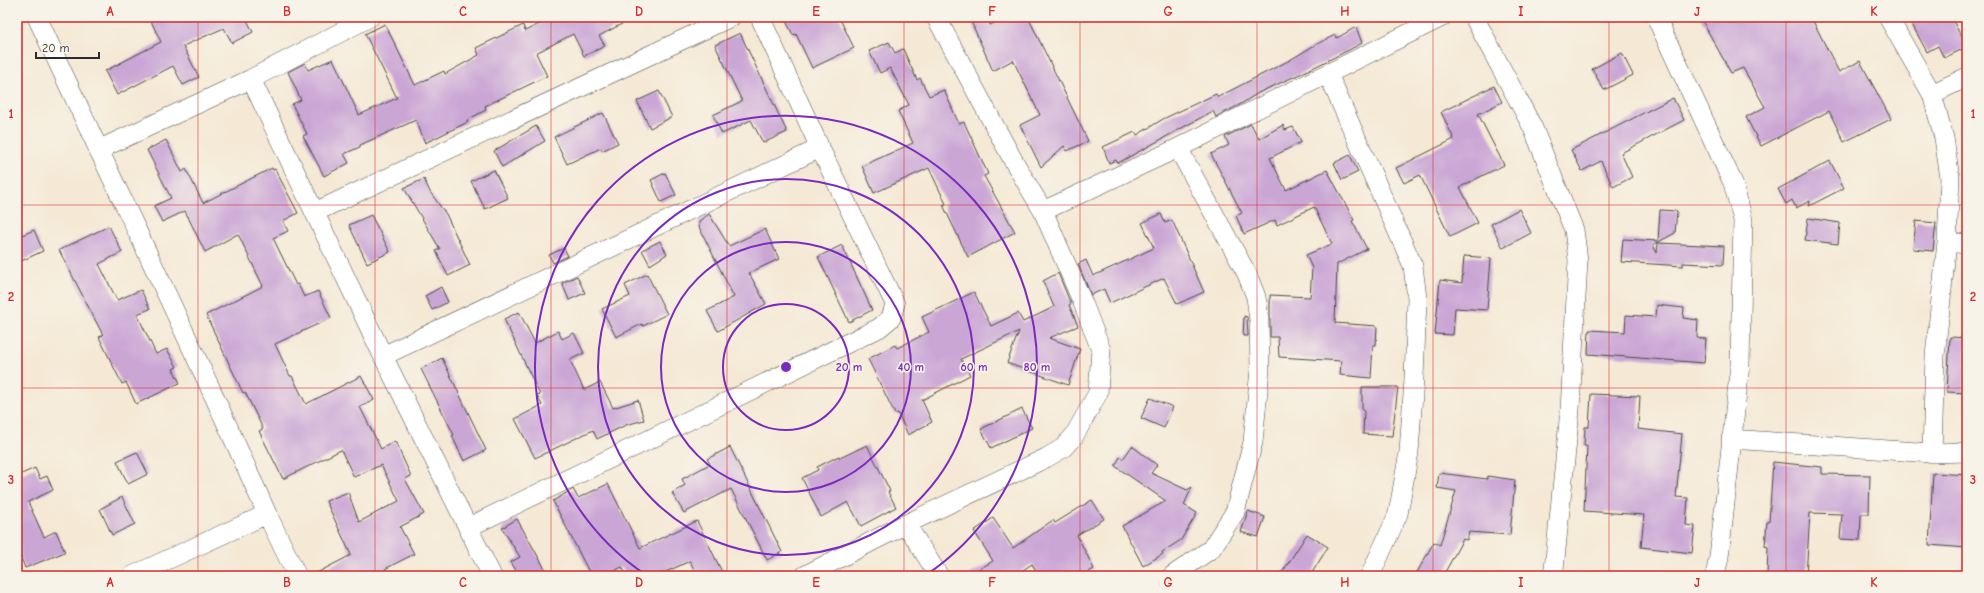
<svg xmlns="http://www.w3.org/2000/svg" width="1984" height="593" font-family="'Comic Neue',sans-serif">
<rect width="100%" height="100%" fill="#f7f3e8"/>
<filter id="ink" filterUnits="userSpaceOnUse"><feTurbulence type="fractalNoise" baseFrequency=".025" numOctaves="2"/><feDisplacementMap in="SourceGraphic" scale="8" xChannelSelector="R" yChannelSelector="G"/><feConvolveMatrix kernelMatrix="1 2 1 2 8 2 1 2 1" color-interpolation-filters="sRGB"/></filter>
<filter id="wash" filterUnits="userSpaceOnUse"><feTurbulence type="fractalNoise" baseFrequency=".012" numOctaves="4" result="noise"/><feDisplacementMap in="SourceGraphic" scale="16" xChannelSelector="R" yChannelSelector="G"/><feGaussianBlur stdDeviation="0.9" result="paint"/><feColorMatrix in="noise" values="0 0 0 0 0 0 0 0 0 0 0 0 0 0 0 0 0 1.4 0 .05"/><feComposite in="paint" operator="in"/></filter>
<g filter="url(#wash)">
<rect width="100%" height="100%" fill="#f5e9d5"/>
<g id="blocks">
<path fill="#caa6d5" d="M149,17H247L246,18L253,32L232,43L224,28L183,46L199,77L183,85L173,66L117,95L105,71L161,42Z
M553,17H635L599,36L605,46L584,56L573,34L536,53L547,76L485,106L486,110L467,120L468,122L425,143L416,120L360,145V147L344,154L349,163L324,176L303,136L307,134L292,104L301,100L288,72L305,63L308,70L333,59L359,115L397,98L365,34L385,24L415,85L444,71L445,74L479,55L476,48L523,25L525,31Z
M784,17H839L854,48L812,68L796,34L793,35Z
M969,17H987L990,25L1007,17H1028L1088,141L1067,151L1064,146L1041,167L1020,125L1040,115L1013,60L993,71Z
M1700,17H1811L1839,72L1860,61L1891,119L1844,142L1829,111L1761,146L1746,117L1765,107L1743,68L1731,73Z
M1908,17H1951L1967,47L1944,58L1938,46L1927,52Z
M1356,27L1362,43L1347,51L1300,74L1258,93L1241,104L1216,117L1213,111L1118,163L1116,160L1109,163L1103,147L1135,132L1137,135L1163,119L1216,94L1218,97L1290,60L1315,45L1335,35L1337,38Z
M740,33L787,132L763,143L751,120L722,134L713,115L742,101L715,45Z
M889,42L895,53L903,49L917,80L920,78L929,96L944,90L959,124L964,122L988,174L984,176L1015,232L968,257L943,205L946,204L929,168L874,193L862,166L913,143L898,111L909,105L890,68L880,73L869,51Z
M1622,53L1633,75L1604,90L1592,69Z
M1494,86L1502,102L1478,114L1504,165L1460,187L1478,223L1450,237L1420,175L1404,183L1396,168L1454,139L1441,112Z
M659,91L672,117L650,128L637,101Z
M1673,98L1684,120L1621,153L1632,177L1613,187L1601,161L1582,171L1571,150Z
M603,113L618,143L602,151L601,148L567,164L554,137Z
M1251,124L1259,139L1283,125L1285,130L1293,127L1301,142L1270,158L1286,190L1327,170L1354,220L1352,221L1367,249L1337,264L1335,323L1377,326L1376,345H1373L1371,378L1340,375L1341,361L1279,357L1278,337H1270V295L1310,297L1312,268L1306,255L1332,244L1314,207L1277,225L1275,220L1244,234L1236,216L1242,213L1211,154L1229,145L1225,137Z
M536,126L545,141L502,167L494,151Z
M166,140L182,172L186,169L203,203L272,168L273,170L275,169L298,213L283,221L288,231L273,238L296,285L298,284L304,297L318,291L331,318L275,344L290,376H292L306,404L361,376L374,400L360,407L381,449L395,441L411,476L405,479L424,514L400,527L414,554L385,569L388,576H311L351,555L326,501L348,492L359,522L399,501L381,465L354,477L341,450L283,479L259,431L263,429L245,392L243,393L206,315L263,286L238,234L205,252L185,211L162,222L154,206L171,198L147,150Z
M1350,155L1358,172L1342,180L1334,163Z
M1830,161L1844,188L1809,206L1810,201L1796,208L1792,200L1786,204L1778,189Z
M494,170L508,198L485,209L471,181Z
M665,173L676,195L661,202L651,180Z
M424,179L430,192L446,214L470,265L448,276L436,251L440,249L404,188Z
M1519,209L1531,233L1503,248L1491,224Z
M1660,210L1677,211L1675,233L1653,245L1657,253L1658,243L1724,246L1723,265L1683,263V266L1621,262L1623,239L1658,241Z
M709,214L729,246L765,229L779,259L749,273L766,304L718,331L707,311L734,297L699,227V221Z
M1161,214L1165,223L1172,220L1204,292L1177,304L1164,278L1110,303L1104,289L1091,295L1078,264L1086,260L1093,276L1154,248L1142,223Z
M371,215L390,252L367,263L349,225Z
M1808,218L1840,223L1838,244L1805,240Z
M1916,221L1936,223L1933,251L1913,249Z
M109,226L122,252L99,264L117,300L141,290L150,309L137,314L156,354L167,349L177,367L173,369L180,383L136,404L126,382L122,384L99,337L103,335L59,250Z
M34,230L43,251L17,263V237Z
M660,241L667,254L650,265L642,250Z
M842,245L872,310L849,322L818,257Z
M564,248L568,256L553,263L549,255Z
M1464,256L1491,258L1487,310L1455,308L1453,335L1435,334L1440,280L1462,283Z
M1058,273L1071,304L1069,305L1078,326L1049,338L1080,349L1068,385L1007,363L1019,331L961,359L970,375L922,400L932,422L908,435L898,413L895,414L868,359L895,345L897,348L929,332L922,317L974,292L991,326L1018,313L1023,322L1054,307L1043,281Z
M647,274L667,314L643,326L642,324L616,337L602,309L630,296L625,285Z
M577,276L585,293L569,300L562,283Z
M441,287L448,302L432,310L425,296Z
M1657,305L1684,308L1683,318L1698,320L1697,338L1706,339L1704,363L1588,354L1589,330L1625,332L1626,315L1656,317Z
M519,312L535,343L558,331L562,339L574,333L584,353L570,360L584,390L600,382L613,408L638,400L644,420L626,425L597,439L593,430L535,458L515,419L542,405L537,396L540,395L504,319Z
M1244,316L1247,317L1248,336H1243Z
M1950,337L1967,338L1964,393L1947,392Z
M442,358L486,450L464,461L452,436L454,435L421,369Z
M1362,387H1398L1392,436L1363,434L1364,410H1362Z
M1591,394L1640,396L1638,429L1682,434L1676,497L1688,498L1686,525L1695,526L1692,553L1641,547L1644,515L1584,511L1587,446H1584L1585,427H1589Z
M1150,398L1173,407L1164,428L1141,418Z
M1022,409L1032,428L991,448L981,429Z
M867,445L890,491L888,492L896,507L861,526L848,502L821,517L802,478L818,470L817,467L839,456L840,458Z
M1132,446L1157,465L1151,473L1187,490L1192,487L1184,505L1197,513L1181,540L1162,552L1163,554L1143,566L1122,526L1166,501L1115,466L1120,457L1123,459Z
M730,447L782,552L767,560L731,489L684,513L672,493L685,485L682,479L710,464L707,459Z
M137,452L148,474L128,484L117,461Z
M1773,462L1822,467V474L1870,475L1869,514H1861L1860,540L1840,539L1842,514L1810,513L1806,576H1767L1768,547L1765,546L1767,522H1769Z
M35,468L40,479L47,476L53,490L28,502L44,537L56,531L65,552L25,568L17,547V476Z
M1439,473L1487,479V476L1515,480L1510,535L1469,532L1467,540L1463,539L1443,576H1415L1434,542L1440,545L1456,491L1437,488Z
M1933,473L1967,475V548L1929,545Z
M608,484L640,548L697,521L724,576H697L690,561L657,576H627L622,567L604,576H591L553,501L573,489L578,498Z
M122,497L135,524L112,535L100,509Z
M1092,500L1104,519L1077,535L1094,569L1081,576H1039L1032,564L1014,576H967L993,561L974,531L993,518L1013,548L1053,520L1055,523Z
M1248,511L1265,517L1258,537L1241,532Z
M517,519L549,576H519L511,562L520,557L502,528Z
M1307,534L1328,547L1310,576H1280Z"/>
</g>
</g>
<g filter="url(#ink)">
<use href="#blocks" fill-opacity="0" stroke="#494844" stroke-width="1"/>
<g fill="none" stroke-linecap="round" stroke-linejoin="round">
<g stroke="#494844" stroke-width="20">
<path id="minor" d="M37,17C113,183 194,347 267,514L132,576
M1474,17L1533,128L1574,230L1578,260L1570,410L1554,569L1552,576
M1656,17L1733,183L1743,220L1740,365L1719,557L1715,576
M1888,17L1932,94L1944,138L1950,178L1947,242L1935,356L1932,453
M1328,74L1413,266L1417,298L1414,379L1409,452L1398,514L1370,576
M251,79L383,356L492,576
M1932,94L1967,77
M98,150L251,79L370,17
M1043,211L1178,148L1442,17
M315,212L731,17
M1947,242L1967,244
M383,356L820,148
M1731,439L1932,453L1967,452
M267,514L297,576
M906,524L939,576
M469,527L879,328L891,318L895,304L820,148L760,17
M804,576L906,524L1046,458L1063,448L1074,436L1098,393L1101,350L1083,303L1043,211L1013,160L936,17
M1172,576L1211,549L1235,512L1253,442L1260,369L1259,320L1256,297L1247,274L1178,148"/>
</g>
<use href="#minor" stroke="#fff" stroke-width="19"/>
</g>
</g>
<path fill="none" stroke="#d62828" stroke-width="1" stroke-opacity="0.55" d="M198,17V576M375,17V576M551,17V576M727,17V576M904,17V576M1080,17V576M1257,17V576M1433,17V576M1609,17V576M1786,17V576M17,205H1967M17,388H1967"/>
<g fill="none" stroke="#7b2cbf" stroke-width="2">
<circle cx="786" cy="367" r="63"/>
<circle cx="786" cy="367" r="125"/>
<circle cx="786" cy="367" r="188"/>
<path d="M646 575A251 251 0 1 1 926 575"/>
</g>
<circle cx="786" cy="367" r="6" fill="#7b2cbf" stroke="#f7f3e8" stroke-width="2"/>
<g font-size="12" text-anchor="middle" font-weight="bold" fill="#7b2cbf" stroke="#f7f3e8" stroke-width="3.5" stroke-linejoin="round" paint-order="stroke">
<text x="849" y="371">20 m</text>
<text x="911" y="371">40 m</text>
<text x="974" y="371">60 m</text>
<text x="1037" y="371">80 m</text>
</g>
<rect width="1984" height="593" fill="none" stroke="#f7f3e8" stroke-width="44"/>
<path d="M36 52v6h63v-6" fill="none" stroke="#2b2b2b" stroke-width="2"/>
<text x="42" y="52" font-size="12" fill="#2b2b2b" stroke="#f7f3e8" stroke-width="3" paint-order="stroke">20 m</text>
<rect x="22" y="22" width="1940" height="549" fill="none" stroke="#d62828" stroke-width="1.5"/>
<g font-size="13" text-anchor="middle" font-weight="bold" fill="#d62828">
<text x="110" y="16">A</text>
<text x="287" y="16">B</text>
<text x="463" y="16">C</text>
<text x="639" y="16">D</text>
<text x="816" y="16">E</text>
<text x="992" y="16">F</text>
<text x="1168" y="16">G</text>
<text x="1345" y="16">H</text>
<text x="1521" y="16">I</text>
<text x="1697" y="16">J</text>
<text x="1874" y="16">K</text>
<text x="11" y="118">1</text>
<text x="1973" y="118">1</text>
<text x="11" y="301">2</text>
<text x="1973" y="301">2</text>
<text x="11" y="484">3</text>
<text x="1973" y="484">3</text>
<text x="110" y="587">A</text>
<text x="287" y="587">B</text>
<text x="463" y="587">C</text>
<text x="639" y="587">D</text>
<text x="816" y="587">E</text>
<text x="992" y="587">F</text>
<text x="1168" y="587">G</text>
<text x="1345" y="587">H</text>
<text x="1521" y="587">I</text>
<text x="1697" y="587">J</text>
<text x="1874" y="587">K</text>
</g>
</svg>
